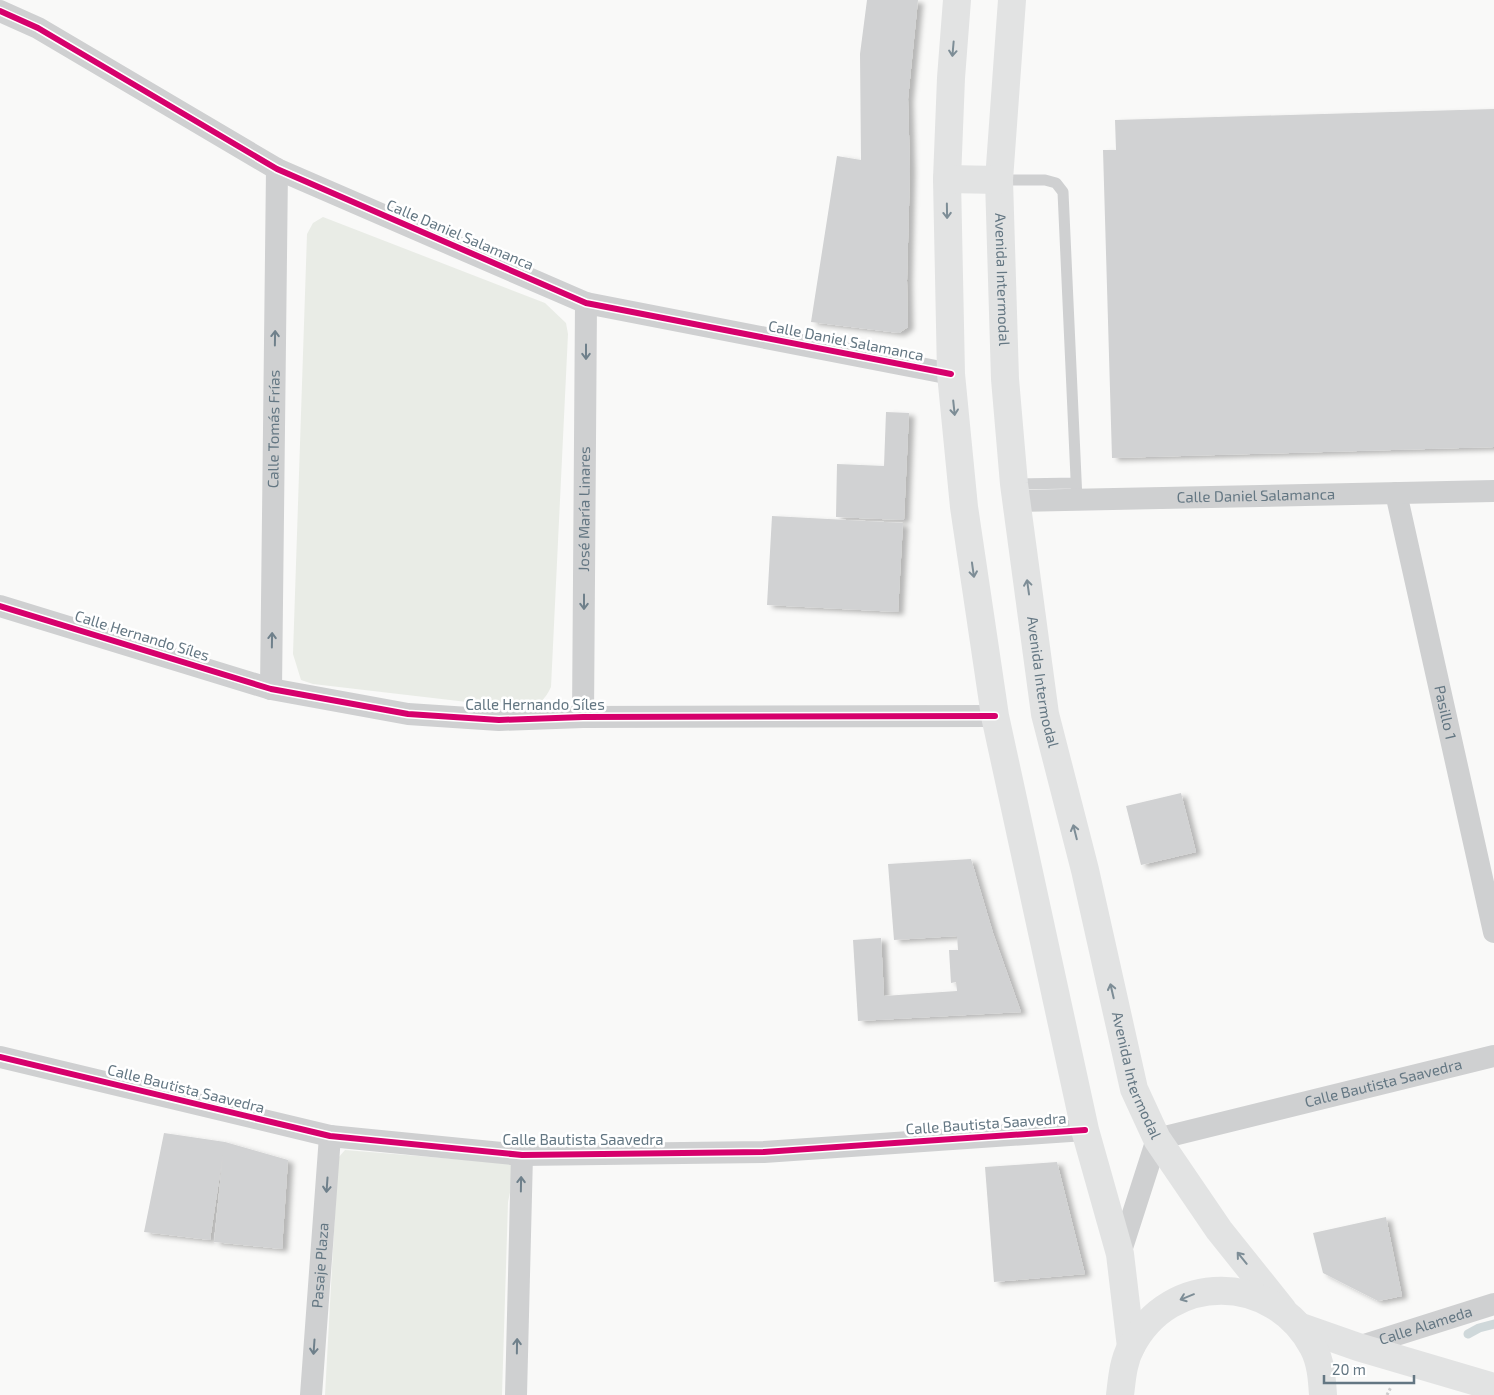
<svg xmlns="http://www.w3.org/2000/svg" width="1494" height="1395" font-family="'Exo 2',sans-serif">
<defs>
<filter id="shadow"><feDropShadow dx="5.5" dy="3" stdDeviation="2.5" flood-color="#0004"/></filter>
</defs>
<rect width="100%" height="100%" fill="#f9f9f8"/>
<path fill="#e9ece6" d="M323,217L545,303L566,323L568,334L551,687C545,700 539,705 526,709L313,684L301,680L293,654L307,234L313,223Z
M345,1150L516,1164L508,1202L502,1395H325L338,1158Z"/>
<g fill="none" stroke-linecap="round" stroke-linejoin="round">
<path stroke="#cfd8da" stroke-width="9" d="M1468,1334L1479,1328L1494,1324"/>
</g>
<path fill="#d1d2d3" filter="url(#shadow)" d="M867,0H918L908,99L910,170L907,281L908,327L899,333L811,322L837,156L861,160L860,54Z
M1494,109V447L1112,458L1103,150H1116L1115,120Z
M886,412L909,413L904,520L836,517L837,464L884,466Z
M772,516L903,523L898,612L767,605Z
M1181,793L1196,852L1141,865L1126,806Z
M971,859L993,933L1021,1012L858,1021L853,940L881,938L884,996L957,991L956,982L951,983L949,950H958L957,936L894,940L888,864Z
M164,1133L225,1142L288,1160L282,1249L214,1242L223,1154L210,1240L144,1232Z
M1057,1162L1085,1274L994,1282L985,1167Z
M1386,1217L1402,1296L1378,1301L1323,1273L1313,1233Z"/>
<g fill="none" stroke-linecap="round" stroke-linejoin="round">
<path stroke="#cdcecf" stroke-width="3" stroke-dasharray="2.5 2.5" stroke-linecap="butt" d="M1387,1395L1391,1387"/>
<path stroke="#cfd0d1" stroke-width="11" d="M999,180H1045L1056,183L1063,192L1077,500
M1014,484L1076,483"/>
<g stroke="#cfd0d1" stroke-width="22">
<path d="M0,11L38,28L277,169L586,303L951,374"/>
<path id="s1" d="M1396,493L1494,932"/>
<path id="s2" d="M1017,501L1494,491"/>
<path d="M0,606L271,689L408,714L499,720L583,717L995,716"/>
<path id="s3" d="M271,689L277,169"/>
<path id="s4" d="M583,717L586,303"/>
<path d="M0,1057L330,1136L522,1155L764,1152L1085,1130"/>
<path id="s5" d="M1120,1254L1157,1139L1494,1056"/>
<path id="s6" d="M1358,1347L1494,1304"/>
<path id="s7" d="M311,1395L330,1136"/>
<path d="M516,1395L522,1155"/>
</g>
<g stroke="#e2e3e3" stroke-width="28">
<path d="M957,0L951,78L947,179L951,374L964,507L995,716L1085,1130L1120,1254L1131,1347"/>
<path id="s8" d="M1012,0L999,180L1005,379L1014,484L1045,714L1085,870L1134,1089L1157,1139L1219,1230L1283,1310"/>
<path d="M947,179L999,180"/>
<path d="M1301,1327L1358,1347L1494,1387"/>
<path d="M1120,1395C1122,1379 1123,1362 1131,1347C1170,1271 1273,1273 1313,1347C1321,1362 1322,1379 1323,1395"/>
</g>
<g stroke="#fff" stroke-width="9">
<path id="cycleway" d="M0,11L38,28L277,169L586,303L951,374
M0,606L271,689L408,714L499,720L583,717L995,716
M0,1057L330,1136L522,1155L764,1152L1085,1130"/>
</g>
<use href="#cycleway" stroke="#d6006c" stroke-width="6"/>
</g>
<defs><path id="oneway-shaft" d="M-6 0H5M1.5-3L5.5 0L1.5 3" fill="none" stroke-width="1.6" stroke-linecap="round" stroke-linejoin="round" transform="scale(1.25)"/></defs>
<g stroke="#7d8d96">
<use href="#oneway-shaft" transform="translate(953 49) rotate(95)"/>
<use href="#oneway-shaft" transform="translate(947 211) rotate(89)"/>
<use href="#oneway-shaft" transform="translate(954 408) rotate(84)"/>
<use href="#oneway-shaft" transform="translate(973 570) rotate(82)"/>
<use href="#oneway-shaft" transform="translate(1028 587) rotate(-98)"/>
<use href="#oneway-shaft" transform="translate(1075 832) rotate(-104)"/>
<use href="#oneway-shaft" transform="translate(1112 991) rotate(-103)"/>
<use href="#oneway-shaft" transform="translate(1242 1258) rotate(-129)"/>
<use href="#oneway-shaft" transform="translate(1187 1297) rotate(158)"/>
</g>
<g stroke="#6f808b">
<use href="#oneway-shaft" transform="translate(275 338) rotate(-89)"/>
<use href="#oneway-shaft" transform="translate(586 352) rotate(90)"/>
<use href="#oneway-shaft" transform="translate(584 602) rotate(90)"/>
<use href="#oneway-shaft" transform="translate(272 640) rotate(-89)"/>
<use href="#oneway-shaft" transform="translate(521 1184) rotate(-89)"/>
<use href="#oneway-shaft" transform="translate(327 1185) rotate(94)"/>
<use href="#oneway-shaft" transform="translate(517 1346) rotate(-89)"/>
<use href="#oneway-shaft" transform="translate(314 1347) rotate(94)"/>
</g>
<g text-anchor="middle" stroke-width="5" stroke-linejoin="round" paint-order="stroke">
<g font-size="15" fill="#647783" stroke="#fff">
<text transform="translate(460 235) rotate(23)" y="5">Calle Daniel Salamanca</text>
<text dy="5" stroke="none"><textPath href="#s8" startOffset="280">Avenida Intermodal</textPath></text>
<text transform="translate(846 341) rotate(11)" y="5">Calle Daniel Salamanca</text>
<text dy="5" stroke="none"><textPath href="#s3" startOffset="260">Calle Tomás Frías</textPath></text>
<text dy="5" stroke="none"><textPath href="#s2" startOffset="239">Calle Daniel Salamanca</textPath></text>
<text dy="5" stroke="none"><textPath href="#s4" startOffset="208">José María Linares</textPath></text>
<text transform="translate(142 636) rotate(17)" y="5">Calle Hernando Síles</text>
<text dy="5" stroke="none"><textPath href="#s8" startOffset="685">Avenida Intermodal</textPath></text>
<text x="535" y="710">Calle Hernando Síles</text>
<text dy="5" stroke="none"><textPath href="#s1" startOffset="225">Pasillo 1</textPath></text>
<text dy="5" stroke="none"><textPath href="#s8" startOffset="1090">Avenida Intermodal</textPath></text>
<text dy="5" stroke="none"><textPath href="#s5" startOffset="354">Calle Bautista Saavedra</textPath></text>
<text transform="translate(186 1089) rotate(14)" y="5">Calle Bautista Saavedra</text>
<text transform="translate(986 1124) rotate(-4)" y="5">Calle Bautista Saavedra</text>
<text x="583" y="1145">Calle Bautista Saavedra</text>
<text dy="5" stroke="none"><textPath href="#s7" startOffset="130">Pasaje Plaza</textPath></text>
<text dy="5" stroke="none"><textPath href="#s6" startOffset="71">Calle Alameda</textPath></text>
</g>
</g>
<path d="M1324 1375v8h90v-8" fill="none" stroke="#647783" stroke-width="2.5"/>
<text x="1332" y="1375" font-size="15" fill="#647783" stroke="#ffffff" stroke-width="4" paint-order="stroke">20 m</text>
</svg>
